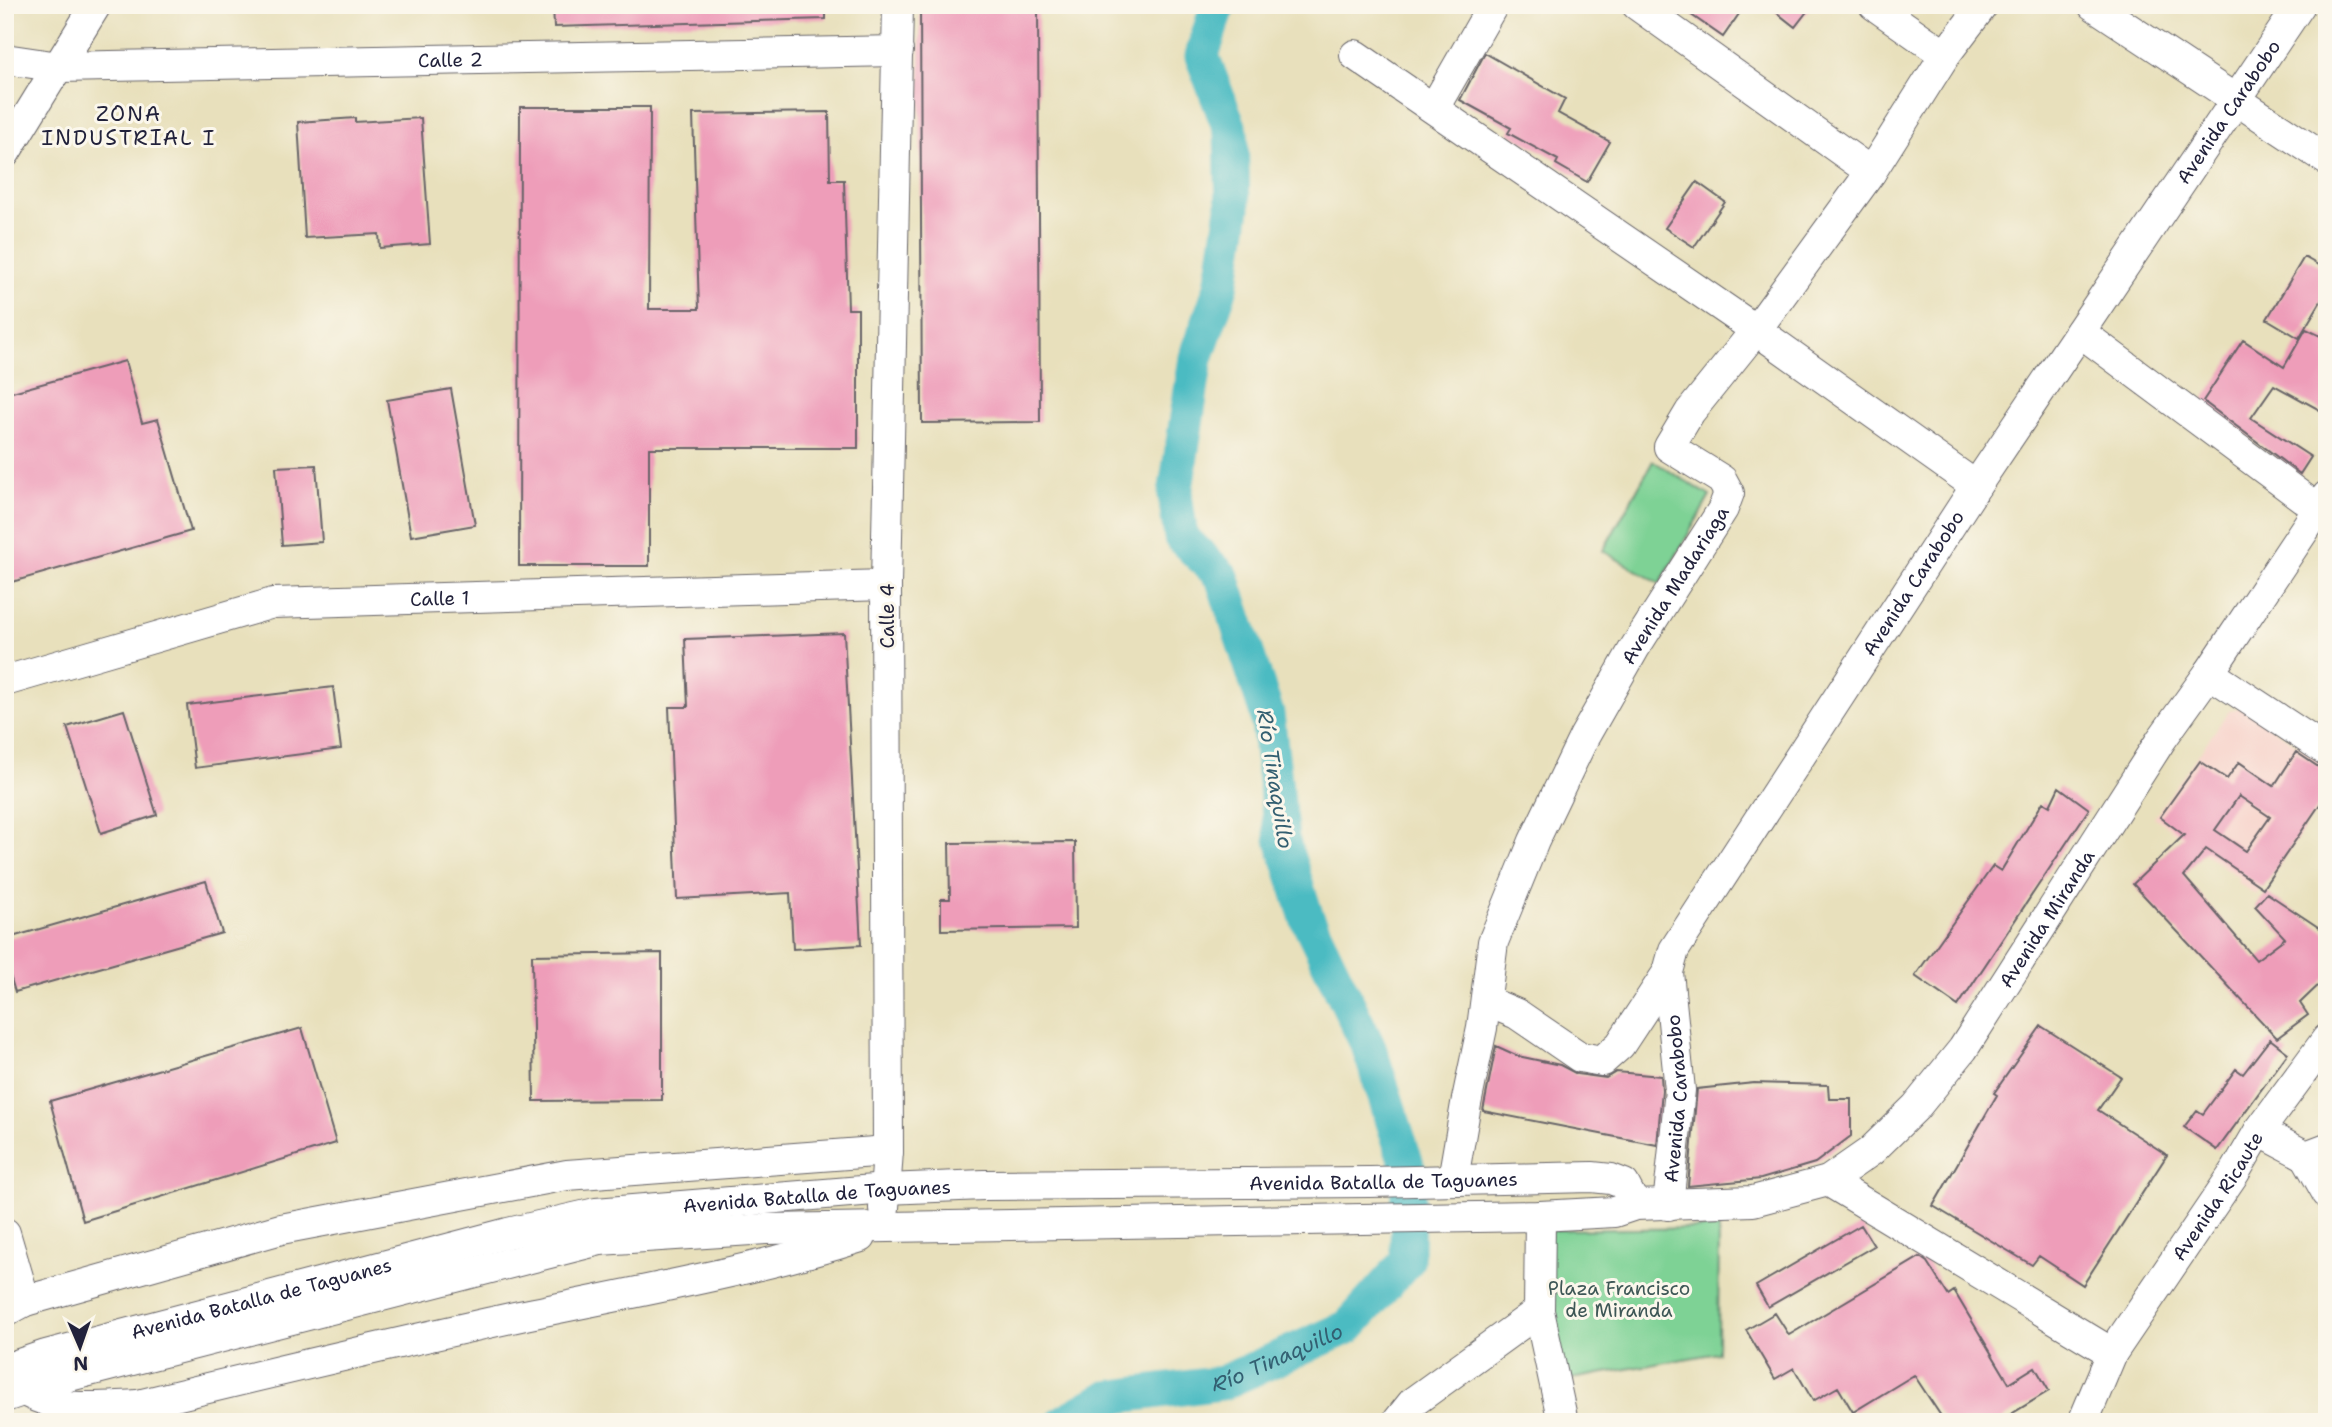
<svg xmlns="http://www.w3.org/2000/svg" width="2332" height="1427" font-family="'Shantell Sans',sans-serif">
<rect width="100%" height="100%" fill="#fbf7ec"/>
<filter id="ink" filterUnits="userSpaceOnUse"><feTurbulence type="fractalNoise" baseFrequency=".0143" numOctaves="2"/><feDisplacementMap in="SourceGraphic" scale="14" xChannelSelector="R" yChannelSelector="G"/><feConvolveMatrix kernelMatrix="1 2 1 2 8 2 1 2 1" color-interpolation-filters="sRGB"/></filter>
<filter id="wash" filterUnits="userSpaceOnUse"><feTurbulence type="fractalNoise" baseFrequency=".00686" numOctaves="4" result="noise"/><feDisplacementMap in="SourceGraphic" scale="28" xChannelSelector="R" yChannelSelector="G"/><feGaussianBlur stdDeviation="1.57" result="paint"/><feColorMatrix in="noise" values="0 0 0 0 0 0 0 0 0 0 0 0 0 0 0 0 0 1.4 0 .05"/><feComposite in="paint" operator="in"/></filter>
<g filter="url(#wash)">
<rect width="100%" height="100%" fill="#e8e0bc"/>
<path fill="#f7d1c9" d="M2240,707L2327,765V794L2256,895L2238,883V877L2154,817L2229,711Z"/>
<path fill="#7ed295" stroke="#507a68" stroke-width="2" d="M1653,461L1710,496L1660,584L1603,551Z
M1719,1228L1718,1353L1565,1380L1548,1305L1550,1230Z"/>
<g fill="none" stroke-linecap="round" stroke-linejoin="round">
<path stroke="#4cbbc2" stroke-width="35" id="s1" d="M1064,1422L1106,1398L1222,1383L1348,1327L1407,1261L1408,1168L1369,1048L1307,918L1282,839L1267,714L1222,577L1181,537L1175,495L1196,358L1221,287L1233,208L1231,132L1202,56L1216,10L1220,5"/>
</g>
<g id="blocks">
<path fill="#ee9db9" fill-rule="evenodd" d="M553,5H826V19L554,27Z
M920,5H1038L1040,422L922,423Z
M1677,5H1732L1741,11L1723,37Z
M1767,5H1812L1795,27Z
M1485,53L1565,99L1558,113L1610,142L1587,182L1556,164L1558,160L1508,133L1511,128L1460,100Z
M520,107H650L649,309H699L693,114L829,112L830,180H844L848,309H858V448H649V566H519Z
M355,118V122L421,118L430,244L380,248L379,234L305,238L298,122Z
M1697,182L1725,202L1694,247L1665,228Z
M2304,257L2327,270V291L2299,338L2267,319Z
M2306,329L2327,339V414L2274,385L2251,418L2311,457L2300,474L2203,401L2243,340L2284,367Z
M125,361L142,423L158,419L191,531L5,584V394Z
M451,389L475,525L411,536L387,400Z
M316,465L322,542L282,545L276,467Z
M844,633L861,945L793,949L790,893L677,899L669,707H688L685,639Z
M333,687L341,749L195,768L187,705Z
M124,710L157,815L101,833L67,727Z
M2296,752L2317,766L2327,768V794L2263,888L2206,849L2184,876L2256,960L2285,938L2255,906L2267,893L2327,933V977L2300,1003L2308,1015L2277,1038L2133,884L2184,835L2160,817L2200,761L2227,779L2239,762L2274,786ZM2239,796L2270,817L2246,851L2215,830Z
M2059,787L2089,809L1958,1006L1915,976L1993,866L2001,871L2043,802L2050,806Z
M1075,842L1076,928L941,930V899H950L949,843Z
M206,881L222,933L15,992L5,959V939Z
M662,953V1100L534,1101L532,955Z
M2041,1026L2121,1077L2098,1110L2167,1155L2083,1285L2039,1256L2032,1265L1933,1206L1997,1095L1994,1093Z
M302,1028L336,1143L83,1221L50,1101Z
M2270,1039L2288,1053L2217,1150L2184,1127L2197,1110L2203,1114L2236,1069L2243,1074Z
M1496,1046L1518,1056L1560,1065L1577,1074L1606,1078L1616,1072L1661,1076L1662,1090L1657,1145L1483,1111Z
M1754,1083L1828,1085L1829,1099H1851V1136L1815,1163L1761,1179L1688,1186L1697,1089Z
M1861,1225L1874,1246L1768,1307L1756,1286Z
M1920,1257L1927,1262L1948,1295L1954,1291L2009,1383L2035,1367L2049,1391L1998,1422H1945L1914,1375L1853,1412L1838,1387L1813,1401L1794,1368L1775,1379L1746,1330L1775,1313L1789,1335Z"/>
</g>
</g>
<g filter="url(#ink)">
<use href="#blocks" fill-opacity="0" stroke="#676468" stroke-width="2"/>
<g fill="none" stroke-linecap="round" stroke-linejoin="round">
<g stroke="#676468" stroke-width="32">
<g id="minor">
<path d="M1637,5L1871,172"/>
<path d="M1874,5L1945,55"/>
<path d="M2093,5L2327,160"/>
<path d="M1355,55L1756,330L1976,486"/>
<path id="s2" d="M5,59L59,67L898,51"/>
<path d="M1434,108L1493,5"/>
<path d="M5,153L96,5"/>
<path d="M2080,332L2318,509"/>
<path d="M2209,673L2327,751"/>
<path id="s3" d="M5,681L273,603L886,585"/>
<path d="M1486,1001L1517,1014L1580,1057L1602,1061L1620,1045L1668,972"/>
<path d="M2259,1131L2306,1156L2327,1148"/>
<path d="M2306,1156L2327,1193"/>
<path id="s4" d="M1453,1179L1466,1104L1482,1028L1493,942L1534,841L1584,737L1634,649L1723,509L1729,493L1722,480L1669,447L1690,412L1756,330L1871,172L1945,55L1983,5"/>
<path d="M1828,1181L2112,1353"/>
<path id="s5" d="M1668,1205L1680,1090L1668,972L1674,950L1976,486L2300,5"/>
<path d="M884,1208L888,1151L886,585L898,5"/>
<path d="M5,1233L25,1301L5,1312"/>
<path d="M25,1301L281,1229L567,1175L888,1151"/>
<path d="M1539,1311L1563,1422"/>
<path id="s6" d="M5,1369L46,1355L508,1233L596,1213L886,1189L984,1185L1370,1182L1592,1177L1611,1179L1624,1184L1635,1205"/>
<path d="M24,1391C66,1413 92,1407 138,1405L143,1421"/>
<path id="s7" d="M5,1397L54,1380L600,1240L766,1229L1540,1216L1614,1212L1635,1205L1753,1201L1828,1181L1871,1151L1916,1107L1963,1049L2161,740L2209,673L2327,496"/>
<path d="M138,1405C265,1374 392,1344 520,1316C634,1292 750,1272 861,1237"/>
<path d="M1397,1422L1413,1402L1539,1311L1540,1216"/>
<path id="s8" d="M2083,1422L2112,1353L2235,1172L2259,1131L2327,1039"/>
</g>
</g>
<use href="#minor" stroke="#fff" stroke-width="30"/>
</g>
</g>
<g text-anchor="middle" stroke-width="6" stroke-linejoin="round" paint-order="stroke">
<g font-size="19" fill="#22223b" stroke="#fbf7ec">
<text dy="7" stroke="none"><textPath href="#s2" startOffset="446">Calle 2</textPath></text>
<text dy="7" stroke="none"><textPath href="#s5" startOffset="1262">Avenida Carabobo</textPath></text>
<text dy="7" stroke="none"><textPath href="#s5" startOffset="695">Avenida Carabobo</textPath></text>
<text dy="7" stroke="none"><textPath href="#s4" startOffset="642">Avenida Madariaga</textPath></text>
<text dy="7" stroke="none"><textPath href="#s3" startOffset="446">Calle 1</textPath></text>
<text transform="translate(887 616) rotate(-90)" y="7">Calle 4</text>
<text dy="7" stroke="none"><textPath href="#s7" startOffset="2193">Avenida Miranda</textPath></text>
<text dy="7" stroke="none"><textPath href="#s5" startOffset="107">Avenida Carabobo</textPath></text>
<text dy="7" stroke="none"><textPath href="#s6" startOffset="1400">Avenida Batalla de Taguanes</textPath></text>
<text dy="7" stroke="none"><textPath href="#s8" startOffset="264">Avenida Ricaute</textPath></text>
<text dy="7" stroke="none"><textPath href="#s6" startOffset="833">Avenida Batalla de Taguanes</textPath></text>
<text dy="7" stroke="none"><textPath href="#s6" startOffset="266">Avenida Batalla de Taguanes</textPath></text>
</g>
<g font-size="19" fill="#3e5756" stroke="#fbf7ec">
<text x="1619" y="1295">Plaza Francisco<tspan x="1619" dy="22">de Miranda</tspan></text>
</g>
<g font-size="21" letter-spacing="2" fill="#22223b" stroke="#fbf7ec">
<text x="129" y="121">ZONA<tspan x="129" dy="24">INDUSTRIAL I</tspan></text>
</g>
<g font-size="21" font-style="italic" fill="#335f71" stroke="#fbf7ec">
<text transform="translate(1275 779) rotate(81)" y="7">Río Tinaquillo</text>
<text dy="7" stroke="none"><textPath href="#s1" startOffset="226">Río Tinaquillo</textPath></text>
</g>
</g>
<rect width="2332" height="1427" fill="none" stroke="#fbf7ec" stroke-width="28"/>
<g transform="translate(80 1347) rotate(178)" stroke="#fbf7ec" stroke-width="5" paint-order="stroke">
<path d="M0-5L12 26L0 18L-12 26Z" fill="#22223b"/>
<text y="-10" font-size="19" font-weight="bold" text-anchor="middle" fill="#22223b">N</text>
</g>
</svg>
